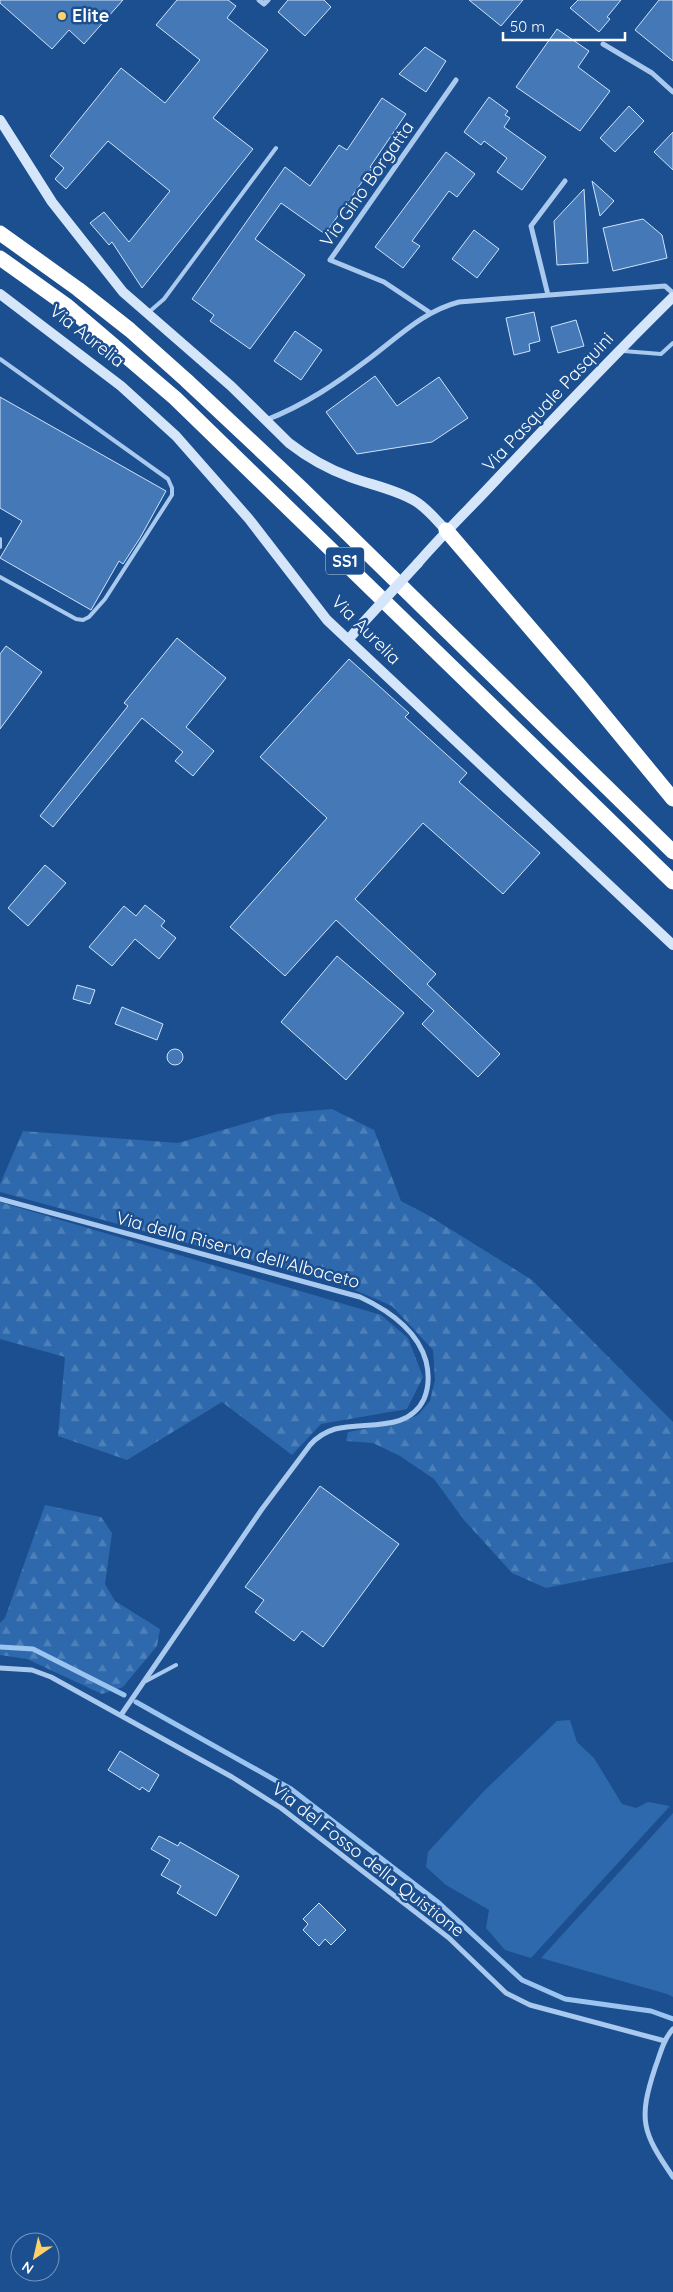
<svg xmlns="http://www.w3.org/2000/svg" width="673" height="2292" font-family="Quicksand,sans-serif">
<defs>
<pattern id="forest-firs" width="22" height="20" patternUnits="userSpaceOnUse" patternTransform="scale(1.25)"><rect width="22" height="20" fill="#2e69ad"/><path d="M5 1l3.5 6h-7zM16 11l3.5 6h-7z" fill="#4d80b9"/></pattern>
</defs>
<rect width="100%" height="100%" fill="#1b4f8f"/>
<path fill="#2e69ad" d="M570,1720L577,1742L594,1758L622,1804L636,1808L648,1802L670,1806L531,1958L505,1950L486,1928L489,1910L446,1885L426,1867L428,1852L484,1791L557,1721Z
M673,1813V1997L667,1994L541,1958Z"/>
<path fill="url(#forest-firs)" d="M332,1109L374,1130L401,1201L426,1214L532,1280L673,1422V1562L546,1588L512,1573L464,1520L434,1479L400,1456L373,1443L346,1441L348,1432L401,1422L418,1415L430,1401L435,1380L433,1350L392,1306L343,1285L0,1192V1184L23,1131L178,1143L277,1114Z
M0,1202L381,1315L408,1338L423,1377L407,1409L321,1424L292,1455L222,1402L127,1460L58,1436L65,1357L0,1339Z
M45,1505L101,1517L112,1533L105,1584L115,1601L160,1629L157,1646L123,1687L102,1694L27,1659L0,1655V1623L5,1618Z"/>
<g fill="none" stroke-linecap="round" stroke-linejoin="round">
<path stroke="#9cc4f0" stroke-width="5" d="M0,1647L33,1649L124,1695
M136,1702L291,1789L439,1903L522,1980L565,1999L651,2011L673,2019"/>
</g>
<path fill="#4478b7" stroke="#cfe3fa" d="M0,0H123L84,44L69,30L52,49L0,3Z
M177,0H228L236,6L227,18L268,50L213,118L253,149L142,288L112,242L109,245L90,223L104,212L129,242L170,191L108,141L66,189L55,179L64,168L50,156L121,68L165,103L200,60L156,25Z
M288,0H324L331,7L305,36L278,12Z
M469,0H523L501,26Z
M578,0H621L607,17L610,19L599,32L570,8Z
M659,0H673V61L635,30Z
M557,29L589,51L578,67L610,91L580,131L516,87Z
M425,47L446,61L426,92L399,74Z
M489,97L508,111L505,115L510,118L504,127L546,157L522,190L497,172L507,158L484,141L481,145L464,132Z
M382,98L406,114L370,167L372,168L325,234L281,203L255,239L305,275L250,349L210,321L214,315L192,299L285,167L310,186L339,145L347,150Z
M629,106L644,121L615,152L600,138Z
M673,132V170L654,152Z
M446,152L475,174L457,197L449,191L412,241L420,246L403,268L375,247Z
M592,181L614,201L600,216Z
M584,189L588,263L557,265L554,221Z
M643,219L662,235L667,258L613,271L603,228Z
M474,230L499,249L477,278L452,259Z
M534,312L540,341L529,344L530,351L514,355L506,318Z
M576,320L584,346L558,353L551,327Z
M295,331L322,350L301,380L274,361Z
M375,376L397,406L439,377L468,418L432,442L357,454L326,412Z
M0,397L166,491L140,538L123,564L119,561L91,610L0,558L22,521L0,508Z
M177,638L226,678L186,727L214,751L193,776L175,761L183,752L142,718L53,827L40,816L128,706L124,703Z
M6,646L42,672L0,729V654Z
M349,659L409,713L405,717L467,773L459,782L540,853L503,894L423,823L355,899L436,974L427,984L500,1054L478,1077L422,1024L434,1011L336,920L285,976L230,927L327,818L260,757Z
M45,865L66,883L28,926L8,908Z
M145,905L165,921L161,926L176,938L159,959L135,939L112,966L89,947L124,906L136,916Z
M337,956L404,1013L346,1080L281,1022Z
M77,985L95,990L90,1004L73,999Z
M122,1007L163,1024L157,1040L115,1024Z
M167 1057a8 8 0 1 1 16 0a8 8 0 1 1-16 0Z
M320,1486L399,1544L323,1647L302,1631L294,1641L255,1612L264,1600L245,1587Z
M120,1751L159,1775L149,1792L142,1787L140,1790L108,1770Z
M159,1836L178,1846L180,1842L239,1876L216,1916L177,1893L181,1886L161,1875L170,1860L151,1849Z
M319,1903L346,1930L331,1945L325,1939L319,1946L303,1930L308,1924L303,1919Z"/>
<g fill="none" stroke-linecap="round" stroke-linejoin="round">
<path stroke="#a9c9ee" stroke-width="4" d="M149,312L164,299L276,148
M623,351L661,354L673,343
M0,359L168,479L172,488V495L105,599L89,617L83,620L76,619L0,577
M0,539V547
M146,1681L176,1665"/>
<path stroke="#a9c9ee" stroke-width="5" d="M259,0L264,4L268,0
M603,44L652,73L673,92
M548,295L531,226L565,181
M429,312L384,282L330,260L456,80
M266,420C305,405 337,383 370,358C399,336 424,311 459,302L665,286L673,293
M0,1199L360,1297C388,1310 417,1329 426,1361C429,1373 429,1387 424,1399C408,1433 365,1421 335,1429C325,1432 317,1437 310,1445L262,1509L121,1715
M0,1668L32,1670L51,1677L232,1777L281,1808L449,1938L506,1993L530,2005L665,2041
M673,2029C663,2040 660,2055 655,2068C638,2120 642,2132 673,2177"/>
<path stroke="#d6e6fa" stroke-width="10" d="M0,120L52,202L123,292L231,386L289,443C307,457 328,469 350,477C371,485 395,489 415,501C427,508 436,520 446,530
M0,294L121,386L176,436L249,519L327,620L673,945
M418,563C443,534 470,508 496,480C554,418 613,356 673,297
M348,640L361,625"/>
<path stroke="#fff" stroke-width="15" d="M0,233L78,289L130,330L186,380L302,489L673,852
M0,258L66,305L175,398L673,882
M446,530L580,686L673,799"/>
<path stroke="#d6e6fa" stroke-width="10" d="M361,625L418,563"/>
</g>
<circle fill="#ffd166" stroke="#1b4f8f" stroke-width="2" cx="62" cy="16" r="5"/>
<g text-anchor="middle" stroke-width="5" stroke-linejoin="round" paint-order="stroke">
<rect fill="#1b4f8f" stroke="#bbcadd" stroke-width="1" x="326" y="547.5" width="38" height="27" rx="4"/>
<g font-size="16" font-weight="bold" fill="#fff">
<text x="345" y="567">SS1</text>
</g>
<g font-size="18" font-weight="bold" fill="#fff" stroke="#1b4f8f" text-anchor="start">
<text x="72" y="22">Elite</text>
</g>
<g font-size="18" fill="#fff" stroke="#1b4f8f">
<text transform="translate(367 184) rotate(-55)" y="6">Via Gino Borgatta</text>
<text transform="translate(87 336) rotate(38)" y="6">Via Aurelia</text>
<text transform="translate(548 402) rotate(-47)" y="6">Via Pasquale Pasquini</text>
<text transform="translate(366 630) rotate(45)" y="6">Via Aurelia</text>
<text transform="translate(238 1250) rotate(15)" y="6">Via della Riserva dell'Albaceto</text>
<text transform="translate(368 1860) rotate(38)" y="6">Via del Fosso della Quistione</text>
</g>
</g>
<g transform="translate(35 2257) rotate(214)"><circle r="24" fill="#1b4f8f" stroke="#7695bc"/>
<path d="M0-4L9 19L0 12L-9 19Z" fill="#ffd166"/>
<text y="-8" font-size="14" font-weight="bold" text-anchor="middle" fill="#ffffff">N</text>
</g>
<path d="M503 32v8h122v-8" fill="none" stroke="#ffffff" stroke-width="2.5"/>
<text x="510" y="32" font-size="15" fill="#ffffff" stroke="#1b4f8f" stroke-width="4" paint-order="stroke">50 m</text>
</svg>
